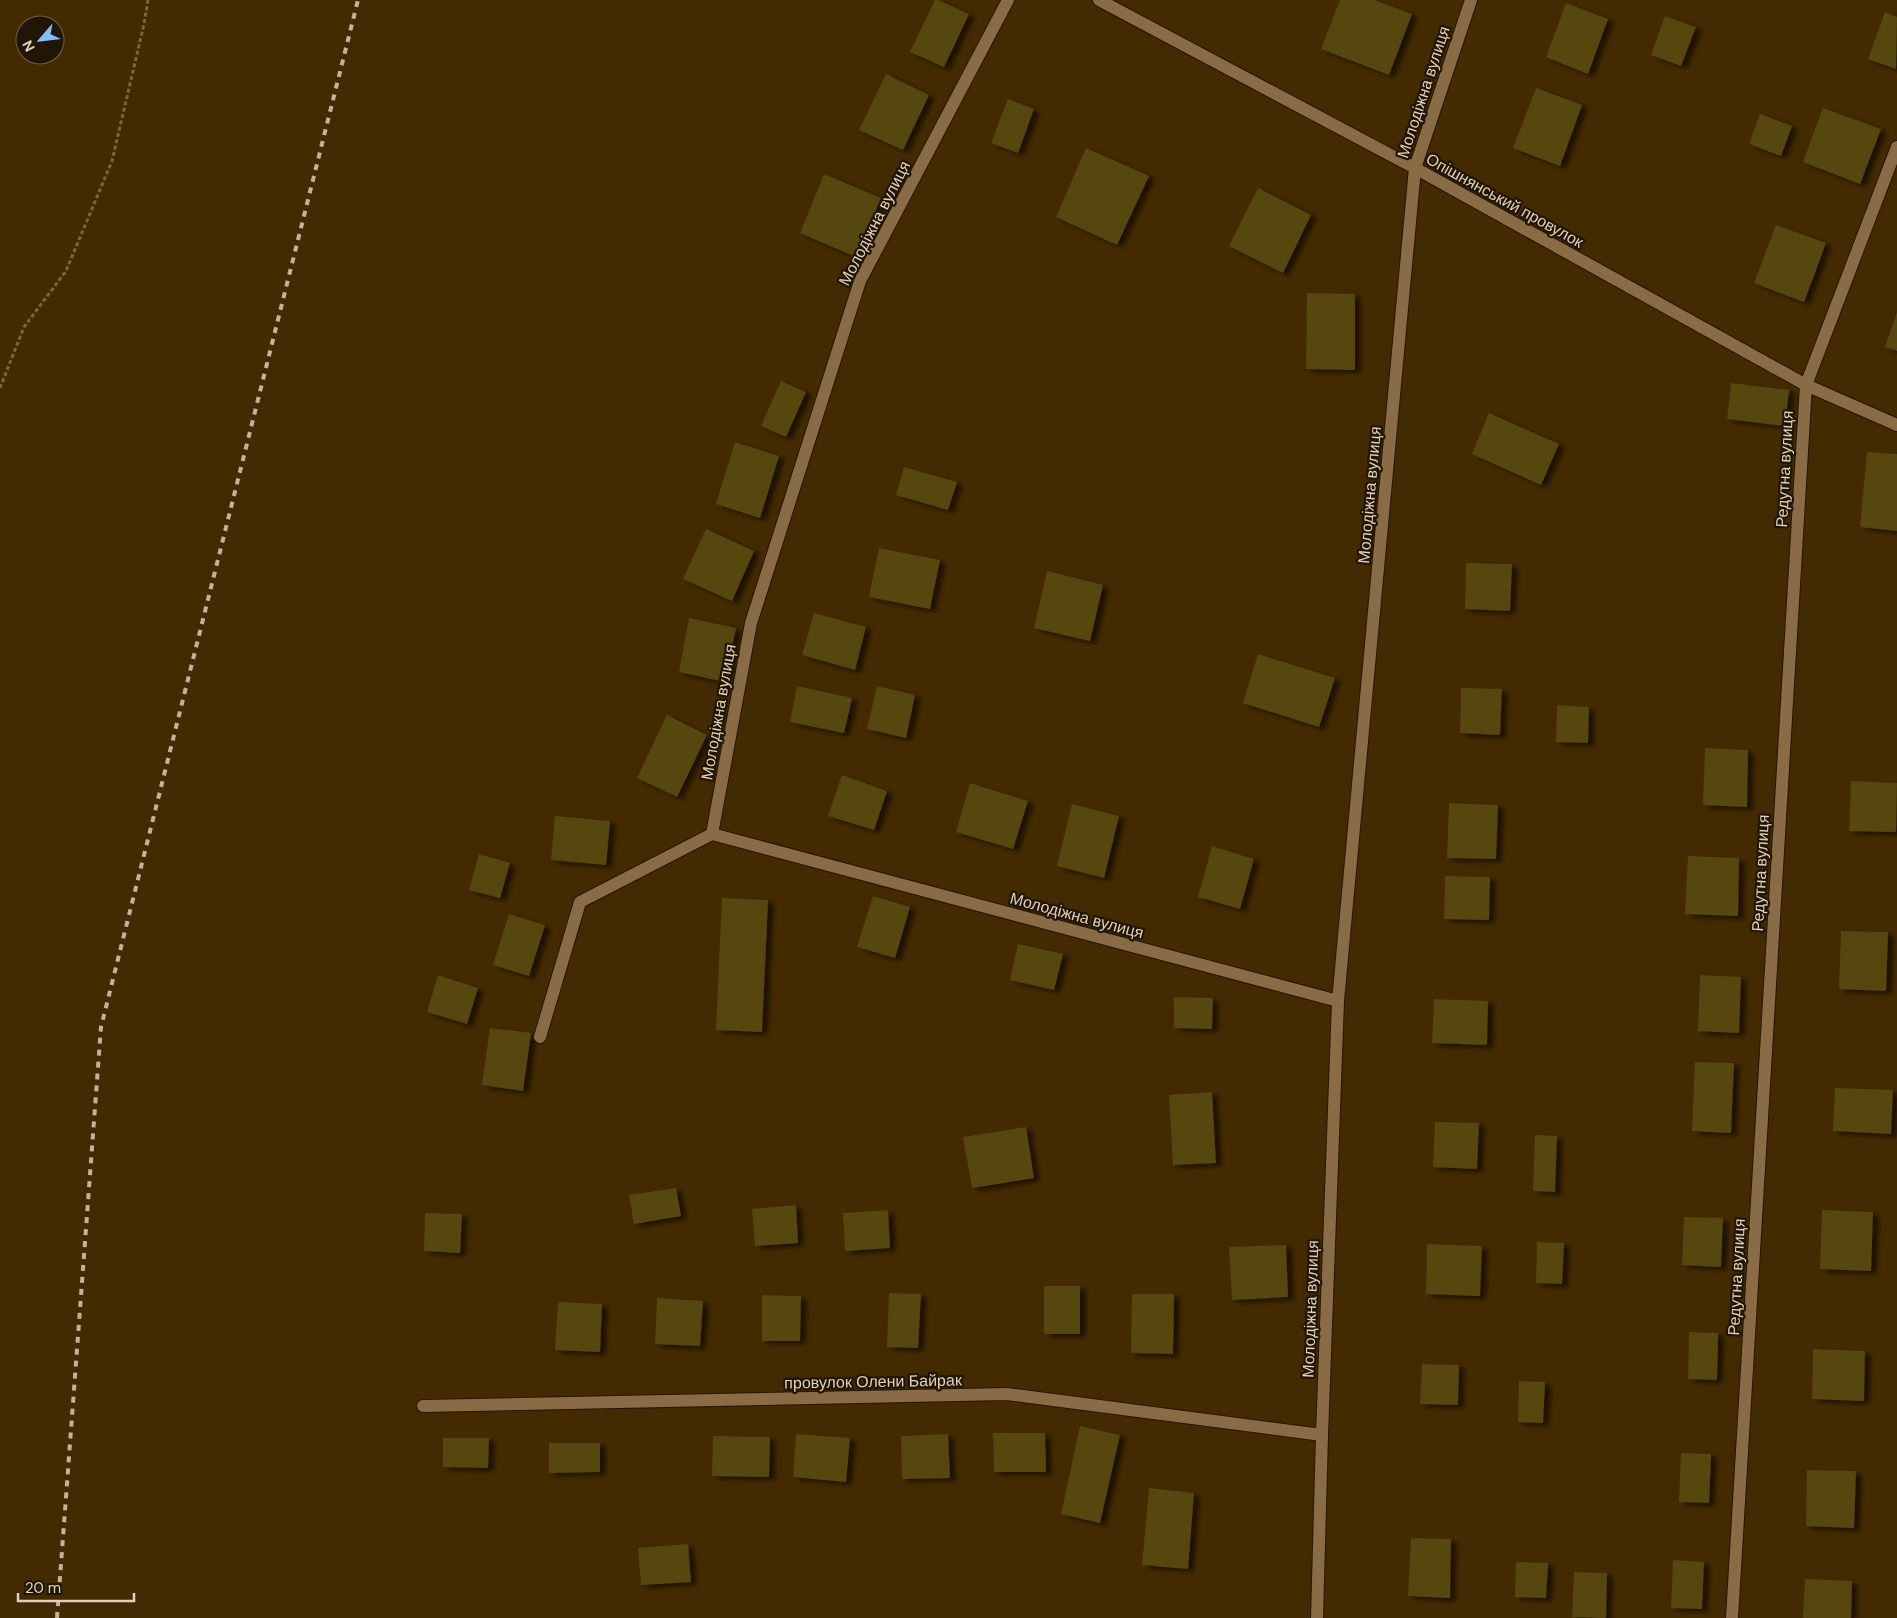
<svg xmlns="http://www.w3.org/2000/svg" width="1897" height="1618" font-family="'DM Sans',sans-serif">
<defs>
<filter id="shadow"><feDropShadow dx="5.5" dy="3" stdDeviation="2.5" flood-color="#0009"/></filter>
</defs>
<rect width="100%" height="100%" fill="#442a00"/>
<path fill="#55460c" filter="url(#shadow)" d="M935,0H938L969,14L944,67L910,52Z
M1340,0H1374L1412,14L1389,75L1321,49Z
M1566,3L1608,19L1588,74L1546,57Z
M1885,12L1897,17L1896,69L1868,59Z
M1665,16L1696,27L1681,66L1651,55Z
M886,74L929,95L903,150L859,130Z
M1536,88L1582,105L1560,166L1513,148Z
M1008,99L1034,109L1018,153L991,143Z
M1823,108L1881,129L1860,184L1803,162Z
M1760,114L1792,126L1781,156L1749,144Z
M1086,148L1149,176L1117,245L1056,217Z
M824,174L881,198L856,257L800,233Z
M1258,188L1311,215L1283,273L1229,246Z
M1776,225L1826,243L1804,302L1754,283Z
M1307,293L1355,294V370L1306,369Z
M1897,312V351L1885,347Z
M781,381L806,392L786,437L761,426Z
M1731,383L1789,390L1785,426L1727,419Z
M1489,413L1559,444L1541,485L1472,454Z
M735,442L779,456L760,518L716,504Z
M1867,452L1897,454V531L1860,527Z
M904,467L957,482L948,510L896,495Z
M706,529L754,551L732,601L683,579Z
M879,548L940,560L930,609L869,597Z
M1466,563L1512,564L1510,611L1465,609Z
M1047,571L1103,585L1090,641L1034,628Z
M814,613L866,627L855,670L802,655Z
M689,618L736,628L725,682L679,672Z
M1258,654L1335,678L1319,727L1243,703Z
M797,686L852,698L844,733L790,722Z
M877,686L915,695L906,738L867,729Z
M1461,688L1502,689L1500,735L1460,733Z
M1557,705L1589,707L1588,743L1556,742Z
M667,715L707,735L677,797L637,778Z
M1705,748L1748,750L1747,807L1703,805Z
M842,775L887,791L874,830L828,816Z
M1851,781L1897,783L1896,832L1849,831Z
M970,783L1028,801L1013,849L956,832Z
M1449,803L1498,805L1496,859L1447,858Z
M1072,804L1119,816L1104,878L1057,866Z
M555,816L610,821L606,865L551,860Z
M1212,846L1254,859L1240,909L1198,897Z
M479,854L510,863L500,898L469,890Z
M1688,856L1739,858L1738,916L1685,914Z
M1445,876L1490,877L1489,920L1444,919Z
M873,896L910,907L895,958L857,947Z
M722,898L768,900L762,1032L716,1030Z
M509,914L545,925L529,976L493,965Z
M1841,931L1888,932L1886,991L1839,989Z
M1018,944L1063,954L1054,990L1010,980Z
M438,975L478,988L467,1024L427,1012Z
M1700,975L1741,977L1739,1033L1698,1031Z
M1174,997L1213,998L1212,1029L1174,1028Z
M1434,999L1488,1001L1487,1045L1432,1043Z
M490,1028L531,1033L523,1091L482,1085Z
M1695,1062L1734,1063L1731,1133L1692,1131Z
M1835,1088L1893,1090L1891,1134L1833,1131Z
M1212,1092L1216,1163L1173,1165L1169,1095Z
M1435,1122L1479,1123L1477,1169L1433,1167Z
M1026,1127L1034,1178L972,1188L963,1137Z
M1535,1135L1557,1136L1555,1192L1533,1191Z
M676,1188L681,1216L634,1224L629,1195Z
M796,1205L798,1243L755,1246L752,1209Z
M888,1210L890,1248L845,1251L843,1213Z
M1822,1210L1873,1212L1871,1271L1820,1269Z
M425,1213L462,1214L460,1253L424,1251Z
M1684,1217L1723,1218L1721,1267L1682,1265Z
M1537,1242L1564,1243L1562,1284L1536,1283Z
M1427,1244L1482,1246L1480,1296L1426,1294Z
M1286,1245L1288,1297L1232,1300L1229,1247Z
M1044,1286H1080V1334H1044Z
M889,1293L921,1294L918,1348L887,1347Z
M1132,1294H1174L1173,1354L1131,1353Z
M762,1295L801,1296L800,1341H762Z
M657,1298L703,1301L700,1346L655,1344Z
M558,1302L602,1304L600,1352L555,1350Z
M1689,1332L1718,1333L1717,1380L1688,1379Z
M1813,1349L1865,1351L1864,1401L1812,1399Z
M1422,1364L1459,1365L1458,1405L1420,1404Z
M1519,1381L1545,1382L1543,1423L1518,1422Z
M1080,1426L1120,1435L1100,1523L1061,1514Z
M993,1433H1045L1046,1472H994Z
M796,1434L850,1438L846,1482L793,1477Z
M948,1434L950,1478L902,1479L901,1436Z
M713,1436L770,1437L769,1477L712,1476Z
M443,1438H489L488,1468L443,1467Z
M549,1443H600V1472L549,1473Z
M1681,1453L1711,1454L1709,1503L1679,1502Z
M1807,1470L1856,1471L1854,1528L1806,1526Z
M1149,1488L1194,1493L1188,1569L1142,1565Z
M1411,1538L1451,1539L1450,1598L1408,1596Z
M688,1544L691,1582L641,1585L638,1548Z
M1673,1560L1704,1562L1702,1609L1671,1608Z
M1516,1562L1548,1563L1546,1598L1515,1597Z
M1574,1572L1607,1573L1606,1618L1572,1617Z
M1805,1579L1852,1581L1851,1618H1803Z"/>
<g fill="none" stroke-linecap="round" stroke-linejoin="round">
<g stroke="#231503" stroke-width="14">
<path id="minor" d="M1008,0L860,281L751,623L712,834L1338,1001
M1099,0L1415,168L1806,385L1897,425
M540,1037L580,902L712,834
M423,1406L1007,1394L1322,1435
M1317,1618L1322,1435L1338,1001L1415,168L1471,0
M1732,1618L1806,385L1897,147"/>
</g>
<path stroke="#7b6442" stroke-width="3" stroke-dasharray="4 2.5" stroke-linecap="butt" d="M0,388L24,327L66,271L112,161L144,24L148,0"/>
<use href="#minor" stroke="#896c46" stroke-width="12"/>
<path stroke="#c5b29a" stroke-width="4" stroke-dasharray="6 6" stroke-linecap="butt" d="M57,1618L101,1027L358,0"/>
</g>
<g text-anchor="middle" stroke-width="4.5" stroke-linejoin="round" paint-order="stroke">
<g font-size="16" fill="#e1d0bc" stroke="#211606">
<text transform="translate(1423 92) rotate(-72)" y="6">Молодіжна вулиця</text>
<text transform="translate(1505 200) rotate(29)" y="6">Опішнянський провулок</text>
<text transform="translate(874 223) rotate(-63)" y="6">Молодіжна вулиця</text>
<text transform="translate(1784 469) rotate(-87)" y="6">Редутна вулиця</text>
<text transform="translate(1369 495) rotate(-85)" y="6">Молодіжна вулиця</text>
<text transform="translate(718 712) rotate(-80)" y="6">Молодіжна вулиця</text>
<text transform="translate(1760 873) rotate(-87)" y="6">Редутна вулиця</text>
<text transform="translate(1077 915) rotate(15)" y="6">Молодіжна вулиця</text>
<text transform="translate(1736 1277) rotate(-87)" y="6">Редутна вулиця</text>
<text transform="translate(1310 1309) rotate(-88)" y="6">Молодіжна вулиця</text>
<text transform="translate(873 1381) rotate(-1)" y="6">провулок Олени Байрак</text>
</g>
</g>
<g transform="translate(40 40) rotate(242)"><circle r="24" fill="#211606" stroke="#6e604f"/>
<path d="M0-4L9 19L0 12L-9 19Z" fill="#85bbfb"/>
<text y="-8" font-size="14" font-weight="bold" text-anchor="middle" fill="#e1d0bc">N</text>
</g>
<path d="M18 1593v8h116v-8" fill="none" stroke="#e1d0bc" stroke-width="2.5"/>
<text x="25" y="1593" font-size="15" fill="#e1d0bc" stroke="#211606" stroke-width="4" paint-order="stroke">20 m</text>
</svg>
